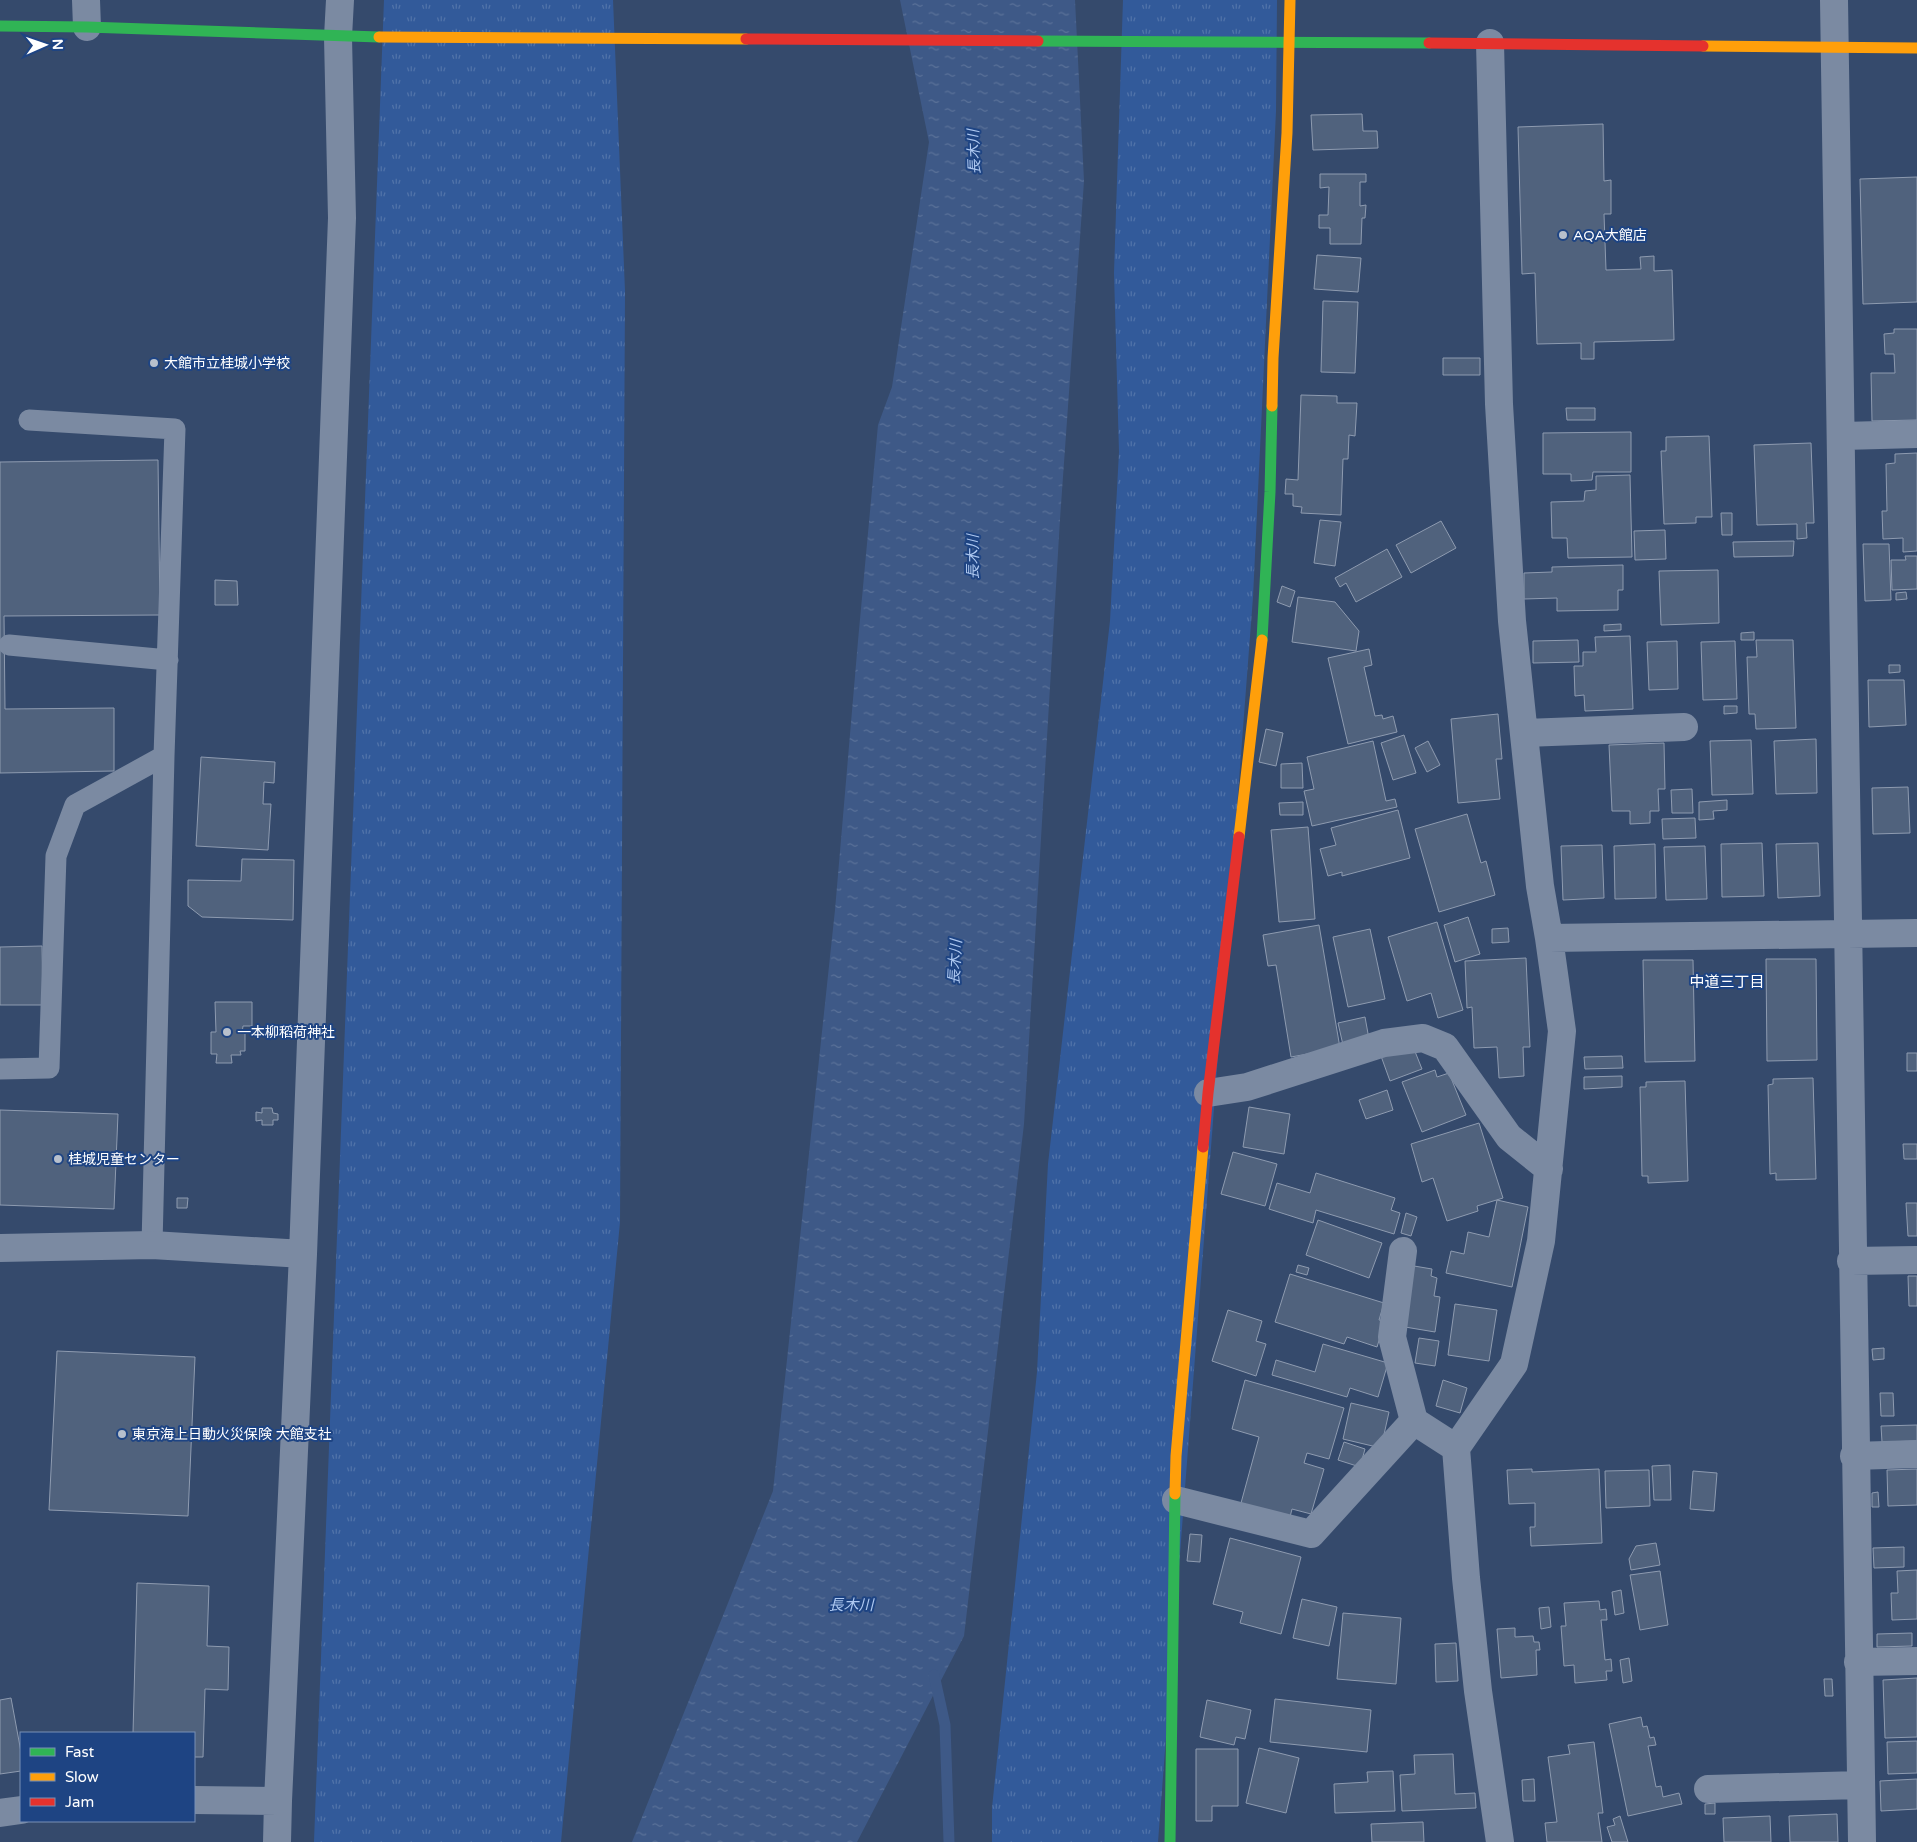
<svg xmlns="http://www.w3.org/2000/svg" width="1917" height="1842" font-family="'Varela Round','Noto Sans JP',sans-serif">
<defs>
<pattern id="grass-tufts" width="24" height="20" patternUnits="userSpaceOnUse" patternTransform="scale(1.25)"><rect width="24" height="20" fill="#325a9a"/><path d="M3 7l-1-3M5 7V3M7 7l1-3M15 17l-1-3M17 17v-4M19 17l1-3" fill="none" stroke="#5173a9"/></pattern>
<pattern id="water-ripples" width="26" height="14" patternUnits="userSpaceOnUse" patternTransform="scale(1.25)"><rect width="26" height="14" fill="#3e5987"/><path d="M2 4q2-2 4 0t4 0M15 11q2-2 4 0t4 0" fill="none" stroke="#5b7299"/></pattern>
</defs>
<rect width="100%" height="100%" fill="#354a6c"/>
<path fill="url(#grass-tufts)" d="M384,0H613L625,291L620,1222L561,1842H314Z
M1123,0H1277L1276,111L1253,597L1158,1842H992V1808L1037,1372L1048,1164L1110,621L1119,452L1114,273Z"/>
<path fill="url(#water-ripples)" d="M900,0H1075L1084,181L1060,519L1024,1124L964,1636L857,1842H632L773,1491L835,910L858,641L878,425L892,387L929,142Z"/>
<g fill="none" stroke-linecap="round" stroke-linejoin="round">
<path stroke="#3e5987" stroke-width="11" d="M934,1675L945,1725L949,1842"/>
</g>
<path fill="#50627d" stroke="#8e9bb0" d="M1362,114L1363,131H1377L1378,148L1313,150L1311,115Z
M1603,124L1604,181L1611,180V214H1604L1606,270L1641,269L1640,257L1654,256V271L1672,270L1674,340L1594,342V359H1581V343L1537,344L1535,273L1522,274L1518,127Z
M1320,174H1366V182H1360V206L1366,205L1365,218H1362L1361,244H1330V228H1319V215H1328L1329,187L1320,188Z
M1917,177V302L1863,304L1860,179Z
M1317,255L1361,258L1358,292L1314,289Z
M1323,301L1358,302L1355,373L1321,372Z
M1894,329H1917V420L1872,421L1871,373H1895L1894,354H1885L1884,334L1894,333Z
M1443,358H1480V375H1443Z
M1301,395L1337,396V403H1357L1355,436L1349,435L1348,459H1343L1341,515L1301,513L1302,507L1293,506V494H1285L1286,479L1298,480Z
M1566,408H1595V420H1567Z
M1631,432V472H1593L1592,480L1571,481V474H1543V433Z
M1709,436L1712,517H1696V523L1664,524L1661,451H1666V437Z
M1811,443L1814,523H1806L1807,538L1797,539V524L1757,525L1754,445Z
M1917,453V551L1903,552V538L1883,539L1882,511H1887L1886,464L1895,463V454Z
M158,460L160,615L4,616L5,709L114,708V771L0,773V462Z
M1630,475L1632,557L1568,558L1567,538H1552L1551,502L1584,501L1585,491L1596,490V476Z
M1721,513H1732V535H1722Z
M1320,520L1341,522L1335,566L1314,563Z
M1441,521L1456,548L1411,573L1396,545Z
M1665,530L1666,559L1635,560L1634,531Z
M1794,541L1793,556L1734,557L1733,542Z
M1863,544H1889L1891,600L1865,601Z
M1387,549L1402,577L1356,602L1346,583L1340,587L1335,578Z
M1905,556H1917V589L1892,590L1891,560H1906Z
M1623,565V590H1618V610L1557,611V598L1524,599V573L1552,572V567Z
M1718,570L1719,623L1661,625L1659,571Z
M215,580L237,581L238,605H215Z
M1282,586L1295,591L1290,607L1277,602Z
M1906,592L1907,599L1896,600V593Z
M1298,597L1335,602L1359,631L1356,651L1292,642Z
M1621,624V630L1604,631V625Z
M1754,632V640H1741V633Z
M1630,636L1633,709L1585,711L1584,695L1575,696L1574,666H1583V652H1596L1595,637Z
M1578,640L1579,662L1533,663V641Z
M1756,640H1793L1796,728L1756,729L1755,714H1749L1747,657H1757Z
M1677,641L1678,689L1649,690L1647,642Z
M1735,641L1737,699L1703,700L1701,642Z
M1369,649L1372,665L1364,667L1375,716L1382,715L1383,719L1393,716L1397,732L1348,744L1328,658Z
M1889,665H1900V672L1889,673Z
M1868,680H1904L1906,725L1869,727Z
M1724,706H1737V713L1724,714Z
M1498,714L1502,759H1496L1500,799L1458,803L1451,719Z
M1266,729L1283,733L1276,766L1259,762Z
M1404,735L1416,773L1393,780L1381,743Z
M1816,739L1817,793L1776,794L1774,741Z
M1751,740L1753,794L1712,795L1710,741Z
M1373,741L1386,801L1395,799L1397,807L1312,826L1304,791L1314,789L1307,757Z
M1428,741L1440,765L1427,772L1415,748Z
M1664,743L1665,789H1658L1659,811H1650V823L1630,824V811H1612L1609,745Z
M201,757L275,762L274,783L264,782L263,804H271L268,850L196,846Z
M1302,763L1303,788H1281V764Z
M1908,787L1910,833L1873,834L1872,788Z
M1692,789L1693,813H1672L1671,790Z
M1727,800V810L1713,811L1714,819L1699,820V802Z
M1303,802V815H1280L1279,803Z
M1398,810L1410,858L1342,876V872L1328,876L1320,849L1336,845L1331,828Z
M1467,814L1481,863L1486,861L1495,895L1439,912L1415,829Z
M1695,818L1696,838L1663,839L1662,819Z
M1308,827L1315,919L1279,922L1271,830Z
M1762,843L1764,896L1722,897L1721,844Z
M1818,843L1820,896L1778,898L1776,844Z
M1655,844L1656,898L1615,899L1614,846Z
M1602,845L1604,898L1563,900L1561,846Z
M1705,846L1707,899L1666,900L1664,847Z
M242,859L294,860L293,920L202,917L188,906V880L241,881Z
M1468,917L1480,954L1455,962L1444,925Z
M1437,922L1463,1010L1438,1018L1431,993L1407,1001L1388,937Z
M1319,925L1340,1048L1291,1057L1276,965L1268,966L1263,935Z
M1508,928L1509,942L1492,943V929Z
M1370,929L1385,999L1348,1007L1333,937Z
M42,946L43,1005H0V947Z
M1526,958L1530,1047H1523L1524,1076L1499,1078L1497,1047L1474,1048L1472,1007L1467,1008L1465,961Z
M1766,959H1816L1817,1060L1767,1061Z
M1643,960H1693L1695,1061L1645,1062Z
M215,1002H252V1026H243L242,1033H245V1051H240L241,1055H231L232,1063H216L217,1054H211V1032H216Z
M1365,1017L1369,1039L1343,1045L1338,1023Z
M1412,1044L1422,1069L1390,1081L1381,1056Z
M1907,1053H1917V1071H1907Z
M1622,1056L1623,1068L1585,1069L1584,1057Z
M1435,1070L1437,1077L1449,1073L1466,1115L1422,1132L1402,1082Z
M1622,1076V1087L1584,1089V1077Z
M1813,1078L1816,1179L1776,1180V1173L1770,1174L1768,1085L1773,1084V1079Z
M1685,1081L1688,1181L1648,1183V1176H1642L1640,1087H1646V1082Z
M1387,1090L1393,1110L1366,1119L1359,1100Z
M1249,1107L1290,1114L1284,1154L1243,1147Z
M262,1108H272L273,1113L278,1114V1120H273V1125H262V1120L256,1121V1112L262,1113Z
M0,1110L118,1114L114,1209L0,1205Z
M1479,1123L1503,1198L1477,1206L1478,1211L1447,1221L1433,1178L1422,1182L1411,1144Z
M1903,1144H1917V1159H1904Z
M1233,1152L1277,1164L1265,1206L1221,1194Z
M1316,1173L1395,1198L1391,1210L1400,1213L1394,1234L1316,1210L1313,1223L1269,1209L1277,1183L1310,1193Z
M177,1198H188L187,1208H177Z
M1497,1200L1528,1207L1512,1287L1446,1273L1451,1251L1464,1254L1468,1232L1489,1237Z
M1906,1203H1917V1236H1908Z
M1406,1213L1417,1217L1411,1236L1401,1233Z
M1318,1220L1382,1243L1369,1278L1306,1255Z
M1298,1265L1309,1268L1307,1275L1296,1272Z
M1408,1265L1432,1269L1431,1276L1437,1278L1434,1296L1440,1297L1435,1332L1399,1326Z
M1290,1274L1384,1303L1379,1320L1385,1321L1377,1347L1347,1337L1344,1344L1275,1322Z
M1908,1276H1917V1306H1909Z
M1455,1304L1497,1310L1489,1361L1448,1355Z
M1228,1310L1262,1321L1256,1341L1266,1344L1256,1376L1212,1361Z
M1419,1338L1439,1341L1435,1366L1415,1363Z
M1323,1344L1388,1363L1378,1397L1350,1388L1347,1397L1272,1375L1276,1360L1315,1372Z
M1884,1348V1359L1873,1360L1872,1349Z
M57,1351L195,1357L188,1516L49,1510Z
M1245,1380L1344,1408L1329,1459L1307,1453L1304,1463L1324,1469L1311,1514L1292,1509L1290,1517L1241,1503L1259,1437L1232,1429Z
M1443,1380L1467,1388L1460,1413L1436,1406Z
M1880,1393H1893L1894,1416H1881Z
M1351,1403L1389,1412L1381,1448L1343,1439Z
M1917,1425V1441L1882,1442L1881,1426Z
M1344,1442L1365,1449L1360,1467L1338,1460Z
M1670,1465L1671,1500H1654L1652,1466Z
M1532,1469V1472L1599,1469L1602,1543L1531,1546L1530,1527H1535V1503L1509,1504L1507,1470Z
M1917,1469V1505L1888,1506L1887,1470Z
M1649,1470L1650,1506L1606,1508L1605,1471Z
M1693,1471L1717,1473L1714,1511L1690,1509Z
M1878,1492L1879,1507H1872V1493Z
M1190,1534L1202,1535L1200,1562L1187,1561Z
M1230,1538L1301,1557L1281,1634L1240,1623L1243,1612L1213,1604Z
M1656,1543L1660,1565L1631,1570L1629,1559L1636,1546Z
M1904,1547V1567L1874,1568L1873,1548Z
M1917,1570V1619L1892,1620L1891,1593H1898L1897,1571Z
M1660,1571L1668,1625L1640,1630L1630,1575Z
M137,1583L209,1586L207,1646L229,1647L228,1690L205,1689L203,1757H194V1733H133Z
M1621,1590L1624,1613L1615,1615L1612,1592Z
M1302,1599L1337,1607L1329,1646L1293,1638Z
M1599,1601L1600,1610L1606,1609L1607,1620H1601L1605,1660L1611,1659L1612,1671H1606L1607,1680L1575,1683L1574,1665L1564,1666L1561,1626H1566L1564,1603Z
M1549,1607L1551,1627L1541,1629L1539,1608Z
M1343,1613L1401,1618L1396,1684L1337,1679Z
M1515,1628V1637L1533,1636L1534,1642H1539L1540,1650H1536L1537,1675L1501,1678L1497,1629Z
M1912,1633V1646L1877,1647V1634Z
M1456,1643L1458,1681L1436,1682L1435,1644Z
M1629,1658L1632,1681L1623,1683L1620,1660Z
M1917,1678V1737L1885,1738L1883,1680Z
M1824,1679H1832L1833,1696H1825Z
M11,1698L21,1752V1771L0,1774V1700Z
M1275,1699L1371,1710L1367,1752L1270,1742Z
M1207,1700L1251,1710L1245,1739L1236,1737L1234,1745L1200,1737Z
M1641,1717L1643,1727L1647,1726L1650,1738L1654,1737L1656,1745L1648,1746L1656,1787L1661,1786L1663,1797L1679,1793L1682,1804L1628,1816L1609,1724Z
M1917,1741V1773L1888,1774L1887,1742Z
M1594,1742L1603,1813H1598L1602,1842H1547L1545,1823L1557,1822L1548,1757L1570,1754L1568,1745Z
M1259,1748L1299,1758L1286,1813L1246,1803Z
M1196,1749H1238V1806H1212V1821H1196Z
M1453,1754L1455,1794L1475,1793L1476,1808L1402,1811L1400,1775L1415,1774L1414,1755Z
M1393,1771L1395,1811L1335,1813L1334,1784L1368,1782L1367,1772Z
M1534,1779L1535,1801H1523L1522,1780Z
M1917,1779V1809L1881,1811L1880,1781Z
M1715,1803V1814H1705V1804Z
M1837,1814L1838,1842H1790L1789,1816Z
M1620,1816L1628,1842H1612L1607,1827L1615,1825L1613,1819Z
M1770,1816L1771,1842H1724L1723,1818Z
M1423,1822L1424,1842H1372L1371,1824Z"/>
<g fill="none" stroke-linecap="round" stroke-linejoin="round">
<path stroke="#7b8aa2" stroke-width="21" d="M29,420L175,429L164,756L152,1245
M9,645L168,660
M0,1069L49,1068L56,856L75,805L164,756"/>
<path stroke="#7b8aa2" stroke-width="28" d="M86,0L87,27
M1834,0C1848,614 1848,1228 1862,1842
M1490,43L1499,404L1512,621L1540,886L1549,938L1562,1031L1541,1241L1514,1364L1456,1448L1466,1578L1478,1691L1500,1842
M1843,436L1917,434
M1525,733L1684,727
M1549,938L1917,933
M1208,1093L1247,1087L1384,1043L1423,1038L1445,1047L1509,1137L1549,1169
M0,1248L152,1245L303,1254
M1403,1251L1392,1337L1414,1421L1456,1448
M1851,1261L1917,1260
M1854,1456L1917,1454
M1176,1500L1311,1534L1414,1421
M1858,1662L1917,1661
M1708,1789L1860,1785
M194,1800L278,1801
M0,1813L21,1810
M277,1842L278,1801L303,1254L342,218L338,37L340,0"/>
<path stroke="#30b455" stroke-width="11" d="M0,26L87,27L379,37
M1038,41L1429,43
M1262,640L1270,492L1272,406
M1170,1842L1175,1494"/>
<path stroke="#ff9f0a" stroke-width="11" d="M379,37L746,39
M1703,46L1917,48
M1272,406L1273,358L1287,133L1290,0
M1239,837L1262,640
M1175,1494L1176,1456L1203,1147"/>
<path stroke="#e5322d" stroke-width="11" d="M746,39L1038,41
M1429,43L1703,46
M1203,1147L1208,1093L1239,837"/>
</g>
<g fill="#b8c0cc" stroke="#1e4483" stroke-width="2">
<circle cx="1563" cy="235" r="5"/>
<circle cx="154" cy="363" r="5"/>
<circle cx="227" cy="1032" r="5"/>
<circle cx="58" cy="1159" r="5"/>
<circle cx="122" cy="1434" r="5"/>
</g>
<g text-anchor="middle" stroke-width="4" stroke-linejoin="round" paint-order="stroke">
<g font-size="14" fill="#fff" stroke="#1e4483" text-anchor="start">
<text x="1573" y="240">AQA大館店</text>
<text x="164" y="368">大館市立桂城小学校</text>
<text x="237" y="1037">一本柳稻荷神社</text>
<text x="68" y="1164">桂城児童センター</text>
<text x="132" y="1439">東京海上日動火災保険 大館支社</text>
</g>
<g font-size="15" font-style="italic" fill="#afc9f1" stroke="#1e4483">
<text transform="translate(974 152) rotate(-92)" y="5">長木川</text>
<text transform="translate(973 557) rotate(-90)" y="5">長木川</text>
<text transform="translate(955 962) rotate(-87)" y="5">長木川</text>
<text x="851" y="1610">長木川</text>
</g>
<g font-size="15" fill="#fff" stroke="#1e4483">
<text x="1727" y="987">中道三丁目</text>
</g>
</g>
<rect x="20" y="1732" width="175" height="90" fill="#1e4483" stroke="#788fb5"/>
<rect x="30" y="1748" width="25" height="8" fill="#30b455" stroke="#788fb5"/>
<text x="65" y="1757" font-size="15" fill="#ffffff">Fast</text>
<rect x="30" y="1773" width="25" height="8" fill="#ff9f0a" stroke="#788fb5"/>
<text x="65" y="1782" font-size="15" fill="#ffffff">Slow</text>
<rect x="30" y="1798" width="25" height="8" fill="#e5322d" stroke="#788fb5"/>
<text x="65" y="1807" font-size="15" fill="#ffffff">Jam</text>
<g transform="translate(45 45) rotate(88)" stroke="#1e4483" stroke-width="4" paint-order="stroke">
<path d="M0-4L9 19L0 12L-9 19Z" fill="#ffffff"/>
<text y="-8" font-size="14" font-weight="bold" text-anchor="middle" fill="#ffffff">N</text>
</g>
</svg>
